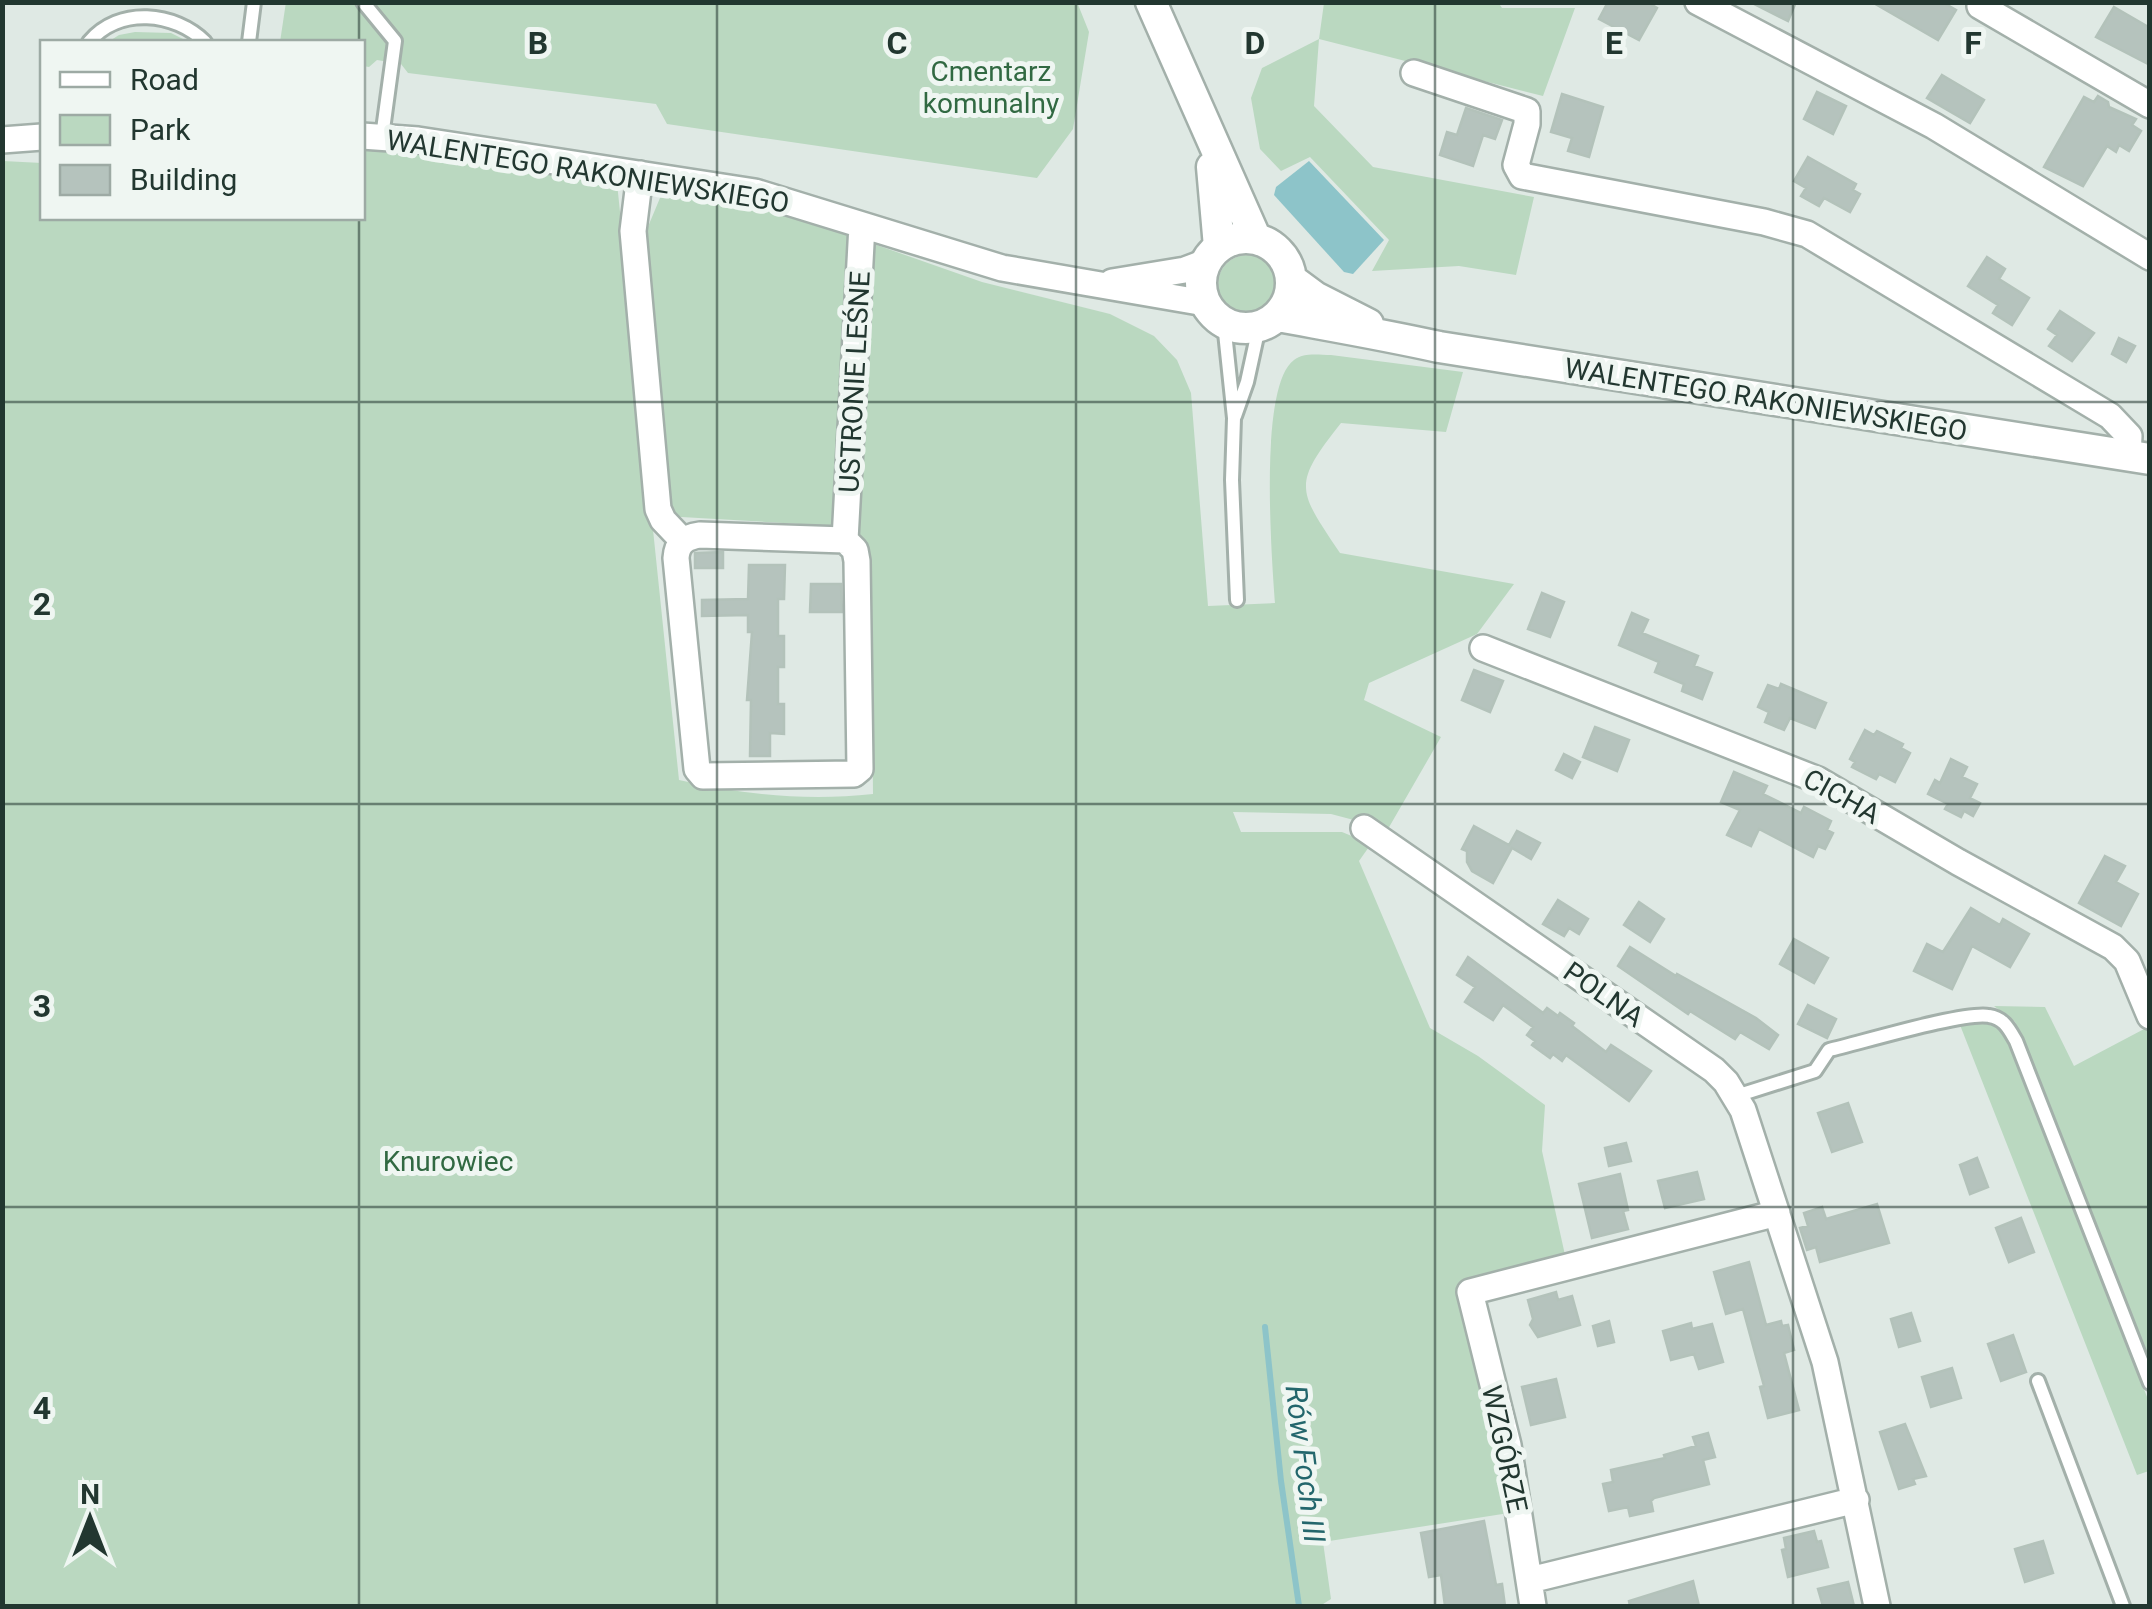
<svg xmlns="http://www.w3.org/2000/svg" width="2152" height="1609" font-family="Roboto,sans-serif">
<rect width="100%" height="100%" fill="#dfe9e4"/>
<path fill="#bad8c0" d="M286,2H1077L1089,32L1073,129L1037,178L667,124L656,104L408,73L401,64L377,60L369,67L363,66L362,42H280Z
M1498,2L1502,8H1575L1543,96L1319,39L1314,106L1373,167L1534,197L1516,275L1459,266L1372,271L1389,240L1310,157L1281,171L1260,149L1251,98L1262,68L1319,39L1324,3Z
M135,32L171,33L189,42H108L119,35Z
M363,145H381L617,183L679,780C743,795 808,801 873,794L871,569L858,528L871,243L982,282L1110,314L1154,336L1177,360L1191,393L1208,606L1275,603C1272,560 1258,386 1294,360C1304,352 1319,355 1331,355L1463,372L1446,432L1341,423C1292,485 1297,489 1340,553L1514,584L1477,634L1369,683L1364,700L1441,737L1388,829L1331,814L1233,812L1241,832H1342L1371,844L1359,861L1430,1028L1478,1056L1545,1105L1542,1151L1565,1255L1463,1285L1499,1451L1509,1513L1323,1542L1331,1599L1320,1606H3V161L42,163V218H362Z
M665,186L718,196L850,235L835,526L664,516L642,241Z
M1218 284a29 29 0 1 1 58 0a29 29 0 1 1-58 0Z
M1994,1006L2045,1007L2074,1066L2146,1028L2150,1037L2149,1367L2015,1022Z
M1979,1021L1995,1022L2005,1031L2149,1402V1471L2137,1475L1960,1025Z"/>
<path fill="#8dc4c9" d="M1309,161L1384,240L1353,274L1344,272L1274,195L1276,187Z"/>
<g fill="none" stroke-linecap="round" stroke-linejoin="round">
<path stroke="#8dc4c9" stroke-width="6" d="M1265,1327L1281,1481L1299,1606"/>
</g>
<path fill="#b5c3bd" stroke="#b3c2ba" stroke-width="2.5" d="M1608,2H1647L1657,8L1639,40L1599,19Z
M1750,2H1796L1788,21Z
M1872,2H1942L1956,10L1938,40Z
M2114,7L2150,28V65L2096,37Z
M1942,75L1984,100L1970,123L1927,98Z
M1817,92L1846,106L1833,134L1804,119Z
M1562,94L1603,107L1589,157L1568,151L1572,138L1551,132Z
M2098,96L2108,102L2109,107L2136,119L2132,125L2141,131L2129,151L2119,145L2116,152L2107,146L2083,186L2044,167L2084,97L2094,102Z
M1466,108L1502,120L1495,139L1483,135L1473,166L1440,155L1447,132L1457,135Z
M1808,157L1856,184L1853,190L1860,194L1850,212L1824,198L1819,206L1801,196L1806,188L1794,181Z
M1987,257L2005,269L1999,279L2029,298L2012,325L1993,313L1998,305L1968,286Z
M2060,311L2094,333L2072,361L2049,346L2057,335L2048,329Z
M2119,338L2135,346L2126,362L2112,354Z
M723,552V568H695V553Z
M749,565H785L784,599H778V636H784V667H778V704H784V734L770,733V756H750L751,700H747L752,632H748V615L702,616V600L748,599Z
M811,584H841L842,612H810Z
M1542,593L1564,602L1550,637L1528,629Z
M1632,613L1648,620L1642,633L1698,656L1694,666L1712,673L1702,699L1682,691L1684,684L1655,672L1659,662L1619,645Z
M1474,670L1503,681L1490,712L1462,700Z
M1781,684L1826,703L1815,728L1790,718L1784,730L1765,722L1769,712L1758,707L1768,685L1779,689Z
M1595,727L1629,740L1617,771L1583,757Z
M1865,730L1874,735L1877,731L1903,744L1901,748L1910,753L1895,782L1879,774L1876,779L1852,767L1855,762L1850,759Z
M1564,754L1580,762L1572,778L1556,770Z
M1951,759L1967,767L1962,777L1977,784L1970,798L1980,803L1973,816L1964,811L1961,817L1945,809L1948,804L1928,794L1935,780L1940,783Z
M1734,772L1767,786L1763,794L1801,813L1804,807L1831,821L1827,830L1833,833L1825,849L1818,846L1813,857L1759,829L1751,846L1727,835L1740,810L1721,802Z
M1474,826L1509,845L1517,831L1540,843L1531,859L1512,848L1493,883L1472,871L1467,862V851L1462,849Z
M2105,856L2125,866L2116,882L2138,894L2121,926L2079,903Z
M1558,900L1588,919L1579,934L1569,928L1564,936L1543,924Z
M1639,902L1664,919L1650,942L1624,925Z
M1971,908L2000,925L2003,919L2029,934L2010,967L1972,946L1952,989L1914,971L1927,944L1943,952Z
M1794,939L1828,958L1814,983L1780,964Z
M1630,947L1676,976L1677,974L1756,1018L1778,1035L1769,1049L1740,1032L1735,1039L1690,1011L1688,1014L1618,966Z
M1468,957L1543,1013L1547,1008L1558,1016L1560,1013L1574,1023L1572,1026L1606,1052L1611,1045L1651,1071L1629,1101L1566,1055L1562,1061L1553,1054L1550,1058L1532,1045L1535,1041L1527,1035L1533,1027L1503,1005L1493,1020L1465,1002L1475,987L1457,975Z
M1808,1005L1836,1019L1827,1038L1798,1024Z
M1848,1103L1862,1142L1832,1152L1818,1113Z
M1626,1143L1631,1161L1609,1166L1605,1148Z
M1977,1158L1988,1187L1970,1194L1960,1165Z
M1697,1172L1704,1199L1665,1208L1658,1181Z
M1620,1174L1628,1210L1623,1211L1628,1229L1592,1238L1579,1184Z
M1877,1204L1889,1243L1820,1262L1816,1247L1807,1250L1800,1228L1808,1226L1804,1213L1822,1207L1826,1219Z
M2021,1218L2034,1252L2009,1262L1996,1228Z
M1749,1262L1766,1325L1781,1321L1782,1326L1788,1325L1794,1350L1784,1353L1799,1410L1768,1418L1760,1387L1764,1386L1743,1309L1726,1314L1714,1272Z
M1556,1292L1558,1300L1572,1296L1580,1325L1538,1337L1530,1325L1533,1319L1528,1300Z
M1911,1313L1920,1341L1899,1347L1891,1319Z
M1609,1321L1614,1342L1598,1346L1593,1326Z
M1691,1323L1692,1329L1712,1324L1723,1362L1699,1369L1694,1354L1671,1360L1663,1331Z
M2013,1335L2026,1372L2001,1381L1988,1344Z
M1952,1368L1961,1398L1931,1407L1922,1377Z
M1556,1379L1565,1417L1531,1425L1522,1387Z
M1905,1424L1926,1476L1913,1479L1915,1484L1899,1489L1880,1432Z
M1708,1433L1715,1457L1703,1460L1709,1484L1654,1498L1651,1501L1653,1511L1630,1516L1628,1507L1609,1511L1603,1484L1613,1482L1611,1470L1665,1458L1664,1455L1696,1446L1693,1437Z
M1484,1521L1496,1585L1502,1584L1505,1606H1445L1441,1575L1429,1577L1421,1533Z
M1814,1531L1817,1542L1821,1541L1828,1567L1788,1577L1782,1550L1786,1549L1784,1538Z
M2043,1541L2053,1573L2025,1582L2015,1549Z
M1693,1581L1699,1606H1630L1629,1601Z
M1848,1582L1854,1606H1823L1818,1589Z"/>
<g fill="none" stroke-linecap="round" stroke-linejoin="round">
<g stroke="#a3b0aa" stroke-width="18">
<path id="service" d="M363,2L395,41L382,137
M89,42C119,6 175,12 205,42
M249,42L254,2
M1224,323L1234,418L1232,480L1237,600
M1235,416L1247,382L1259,327
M1736,1096L1815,1071L1829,1050C1860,1043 1965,1011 1989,1016C2004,1018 2009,1029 2016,1041L2150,1383
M2038,1381L2123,1606"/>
</g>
<g stroke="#a3b0aa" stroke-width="30">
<path id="minor" d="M1698,2L1934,126L2150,257
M1980,6L2150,105
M1414,73L1527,111V124L1516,165L1522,176L1764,222L1807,234L2110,416L2129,436L2128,456
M362,136L418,140L755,192L1002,268L1205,303
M2,140L42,137
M640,174L633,231L658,509L663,520L683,541
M1112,282L1185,270L1206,262
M845,540L700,535C685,537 677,543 676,558L697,769L703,776L854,774L860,769L857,561L855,550L845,540L862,225
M1483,648L1818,780L1958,862L2113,947L2127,961L2150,1016
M1364,828L1714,1070L1726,1082L1743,1110L1825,1362L1877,1606
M1530,1580L1856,1500
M1533,1606L1508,1445L1470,1292L1777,1213"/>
</g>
<g stroke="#a3b0aa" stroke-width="35">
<path id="tertiary" d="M1151,2L1256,239
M1212,167L1219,247
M1201 283a45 45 0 1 1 90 0a45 45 0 1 1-90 0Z
M1292,280L1315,297L1368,324
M1278,316C1332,326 1385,335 1439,347L2150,459"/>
</g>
<use href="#service" stroke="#fff" stroke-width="12"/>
<use href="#minor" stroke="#fff" stroke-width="25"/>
<use href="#tertiary" stroke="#fff" stroke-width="30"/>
</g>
<path fill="none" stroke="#223730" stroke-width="2.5" stroke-opacity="0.55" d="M359,2V42M717,2V1606M1076,2V1606M1435,2V1606M1793,2V1606M359,218V1606M2,402H2150M2,804H2150M2,1207H2150"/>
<g text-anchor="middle" stroke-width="10" stroke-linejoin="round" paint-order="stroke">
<g font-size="28" fill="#316942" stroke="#eff6f2">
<text x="991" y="81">Cmentarz<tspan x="991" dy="32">komunalny</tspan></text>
<text x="448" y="1171">Knurowiec</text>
</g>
<g font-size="28" fill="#223730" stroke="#eff6f2">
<text transform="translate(588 171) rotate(9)" y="10">WALENTEGO RAKONIEWSKIEGO</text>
<text transform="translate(854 382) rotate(-87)" y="10">USTRONIE LEŚNE</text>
<text transform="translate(1766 399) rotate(9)" y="10">WALENTEGO RAKONIEWSKIEGO</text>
<text transform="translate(1842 796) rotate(29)" y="10">CICHA</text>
<text transform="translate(1604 994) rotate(35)" y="10">POLNA</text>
<text transform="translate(1505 1449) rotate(78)" y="10">WZGÓRZE</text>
</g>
<g font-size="30" font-style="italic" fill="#23666c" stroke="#eff6f2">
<text transform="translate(1305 1464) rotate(83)" y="10">Rów Foch III</text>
</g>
</g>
<g font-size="32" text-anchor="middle" font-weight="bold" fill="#223730" stroke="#eff6f2" stroke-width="10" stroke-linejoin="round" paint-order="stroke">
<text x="538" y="54">B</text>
<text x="897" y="54">C</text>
<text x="1255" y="54">D</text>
<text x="1614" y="54">E</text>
<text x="1973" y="54">F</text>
<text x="42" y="615">2</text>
<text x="42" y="1017">3</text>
<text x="42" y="1419">4</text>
</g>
<rect width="2152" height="1609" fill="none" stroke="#223730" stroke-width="10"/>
<rect x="40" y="40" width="325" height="180" fill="#eff6f2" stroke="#9daaa4" stroke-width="2.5"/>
<rect x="60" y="72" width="50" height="15" fill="#ffffff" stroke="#9daaa4" stroke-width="2.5"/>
<text x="130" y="90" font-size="30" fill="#223730">Road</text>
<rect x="60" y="115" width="50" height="30" fill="#bad8c0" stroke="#9daaa4" stroke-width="2.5"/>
<text x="130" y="140" font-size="30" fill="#223730">Park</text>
<rect x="60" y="165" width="50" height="30" fill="#b5c3bd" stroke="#9daaa4" stroke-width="2.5"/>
<text x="130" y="190" font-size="30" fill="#223730">Building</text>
<g transform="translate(90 1519)" stroke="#eff6f2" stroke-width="8" paint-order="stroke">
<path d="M0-8L18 38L0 25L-18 38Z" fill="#223730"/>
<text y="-15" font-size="28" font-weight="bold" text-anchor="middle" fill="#223730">N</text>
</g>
</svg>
